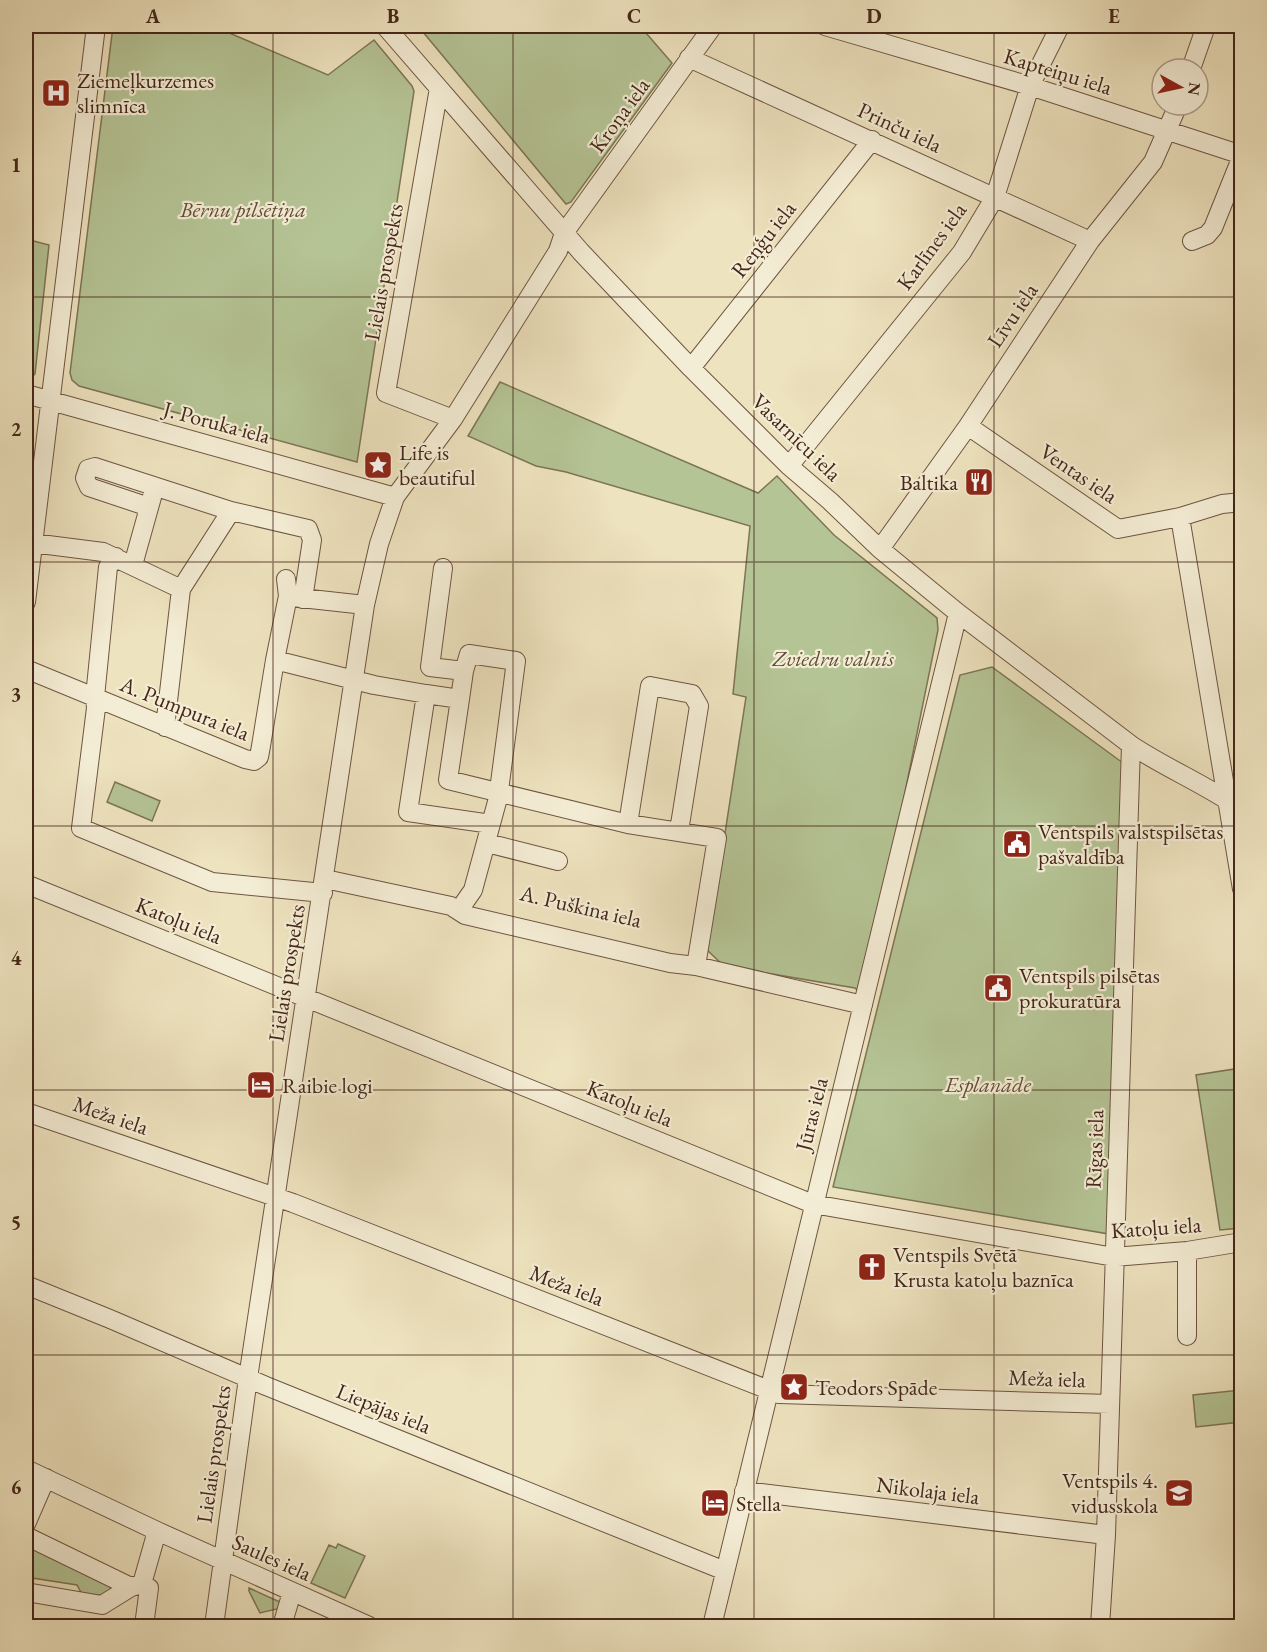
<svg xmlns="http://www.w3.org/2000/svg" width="1267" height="1652" font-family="'EB Garamond',serif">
<rect width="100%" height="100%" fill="#eee3bf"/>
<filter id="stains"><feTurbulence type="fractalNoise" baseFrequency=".00333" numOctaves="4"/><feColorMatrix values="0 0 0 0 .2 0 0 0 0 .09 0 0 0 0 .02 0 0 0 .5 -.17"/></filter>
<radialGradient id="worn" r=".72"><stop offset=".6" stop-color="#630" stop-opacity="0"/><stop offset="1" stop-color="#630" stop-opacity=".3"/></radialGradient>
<path fill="#b5c495" stroke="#7d7557" stroke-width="1.5" d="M113,26H213L328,75L374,40L412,86L414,91L357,462L79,386L72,380L70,373Z
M430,26H640L672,63L571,202L566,204L423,32Z
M26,239L49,245L35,374L31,378L26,377Z
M500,382L758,493L777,476L834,535L937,618L938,630L881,910L858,991L855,988L724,966L707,950L746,697L733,694L750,526L566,472L536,466L468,436Z
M992,667L1123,763L1109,1234L833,1187L960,675Z
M115,782L160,801L152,821L107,802Z
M1241,1068V1228L1220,1230L1196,1075Z
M1241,1390V1422L1196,1427L1193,1395Z
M26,1543L112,1585L107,1597L83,1596L77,1585L26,1577Z
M338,1544L365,1556L345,1598L311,1583L329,1545L336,1548Z
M249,1588L282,1603L281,1608L260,1613L249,1591Z"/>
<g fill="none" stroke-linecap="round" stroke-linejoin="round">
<g stroke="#6f5542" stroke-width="20">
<path id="minor" d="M385,26L581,252L691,368L789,466L830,501L880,549L958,613L1131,745C1167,769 1207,785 1242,810
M825,26L1030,86L1242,155
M689,58L1090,241
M1191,69L1206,26
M439,88L386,393L453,419
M1192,241L1207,235L1213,228L1242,156
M691,368L872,140
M26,394L395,497
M968,426L1118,529L1180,517L1222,504L1242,502
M789,466L962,252L995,197L1030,86L1060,26
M149,507L89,487L85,478L88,469L95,467L231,511L308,529L312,540L303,599
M1180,517L1242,889
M26,545H48L103,552L181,589
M880,549L968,426L1090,241L1153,162L1178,105
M116,557L108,567L95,697L96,708L81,828L212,882L323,893
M133,565L152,497
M443,568L430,667L464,671
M292,597L365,605
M26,602L96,26
M275,660L288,596L286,579
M26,669L245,759L254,761L259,757L261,746L275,660L374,685L426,694L408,812L491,824
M426,694L460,699L448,780L628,824L717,838L696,966
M460,699L464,671L469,654L516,661L498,798L473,890L464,903
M165,727L181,589L231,511
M628,824L650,686L692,694L699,706L679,831
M487,843L558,861
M325,879L451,906L465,915L670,963L696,966L863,1005
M26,884L813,1204L1114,1257L1187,1251L1242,1242
M26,1112L293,1203L779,1394L1110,1404
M26,1285L110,1319L266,1386L725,1571
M1187,1336V1251
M26,1469L157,1531L369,1626
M744,1491L1106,1535
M26,1524L46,1478
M26,1536L131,1587
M26,1592L102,1605L131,1587L142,1584
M144,1626L149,1588L142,1584L157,1531
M214,1626L248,1378L365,605L379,544L395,497L453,419L558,251L564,233L713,26
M282,1626L292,1592
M712,1626L958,613
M1100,1626L1106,1535L1131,745"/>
</g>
<use href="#minor" stroke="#f4edd5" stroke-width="18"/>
</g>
<path fill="none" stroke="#452619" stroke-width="1.5" stroke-opacity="0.55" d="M273,26V1626M513,26V1626M754,26V1626M994,26V1626M26,297H1242M26,562H1242M26,826H1242M26,1090H1242M26,1355H1242"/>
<defs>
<g id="hospital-square" transform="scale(1.5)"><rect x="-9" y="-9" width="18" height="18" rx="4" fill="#8f2418" stroke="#f4edd5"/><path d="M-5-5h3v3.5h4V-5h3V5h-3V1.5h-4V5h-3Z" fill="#fff"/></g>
<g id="sight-square" transform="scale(1.5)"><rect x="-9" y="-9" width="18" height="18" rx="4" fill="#8f2418" stroke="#f4edd5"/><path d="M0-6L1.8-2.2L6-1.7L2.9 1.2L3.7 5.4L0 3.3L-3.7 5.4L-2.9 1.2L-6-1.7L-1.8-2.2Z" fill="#fff"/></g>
<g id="restaurant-square" transform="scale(1.5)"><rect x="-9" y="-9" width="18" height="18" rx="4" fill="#8f2418" stroke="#f4edd5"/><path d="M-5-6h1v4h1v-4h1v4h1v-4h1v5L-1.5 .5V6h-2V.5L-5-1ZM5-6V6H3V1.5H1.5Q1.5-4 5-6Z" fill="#fff"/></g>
<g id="civic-square" transform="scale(1.5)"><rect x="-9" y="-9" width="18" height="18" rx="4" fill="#8f2418" stroke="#f4edd5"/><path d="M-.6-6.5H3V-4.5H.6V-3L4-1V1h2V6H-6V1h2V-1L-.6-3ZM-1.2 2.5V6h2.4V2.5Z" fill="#fff"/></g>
<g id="hotel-square" transform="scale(1.5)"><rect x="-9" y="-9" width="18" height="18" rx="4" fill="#8f2418" stroke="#f4edd5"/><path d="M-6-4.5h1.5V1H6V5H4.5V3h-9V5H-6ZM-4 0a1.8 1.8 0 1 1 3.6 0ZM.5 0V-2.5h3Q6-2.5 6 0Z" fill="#fff"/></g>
<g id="church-square" transform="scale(1.5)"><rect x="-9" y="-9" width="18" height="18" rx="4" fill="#8f2418" stroke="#f4edd5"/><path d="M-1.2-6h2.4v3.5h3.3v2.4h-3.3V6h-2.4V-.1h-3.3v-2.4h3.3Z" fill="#fff"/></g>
<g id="school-square" transform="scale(1.5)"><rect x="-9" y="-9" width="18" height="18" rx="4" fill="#8f2418" stroke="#f4edd5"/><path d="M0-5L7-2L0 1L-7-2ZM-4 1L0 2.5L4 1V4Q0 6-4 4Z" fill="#fff"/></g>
</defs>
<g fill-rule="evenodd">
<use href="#hospital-square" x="56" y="93"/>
<use href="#sight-square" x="378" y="465"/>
<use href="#restaurant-square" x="979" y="482"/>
<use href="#civic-square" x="1017" y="844"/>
<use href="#civic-square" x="998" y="988"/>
<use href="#hotel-square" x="261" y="1085"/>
<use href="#church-square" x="872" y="1267"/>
<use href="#sight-square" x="794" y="1387"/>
<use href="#school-square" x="1179" y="1493"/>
<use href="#hotel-square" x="715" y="1503"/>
</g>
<g text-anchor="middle" stroke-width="4.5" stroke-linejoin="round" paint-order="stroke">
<g font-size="22" fill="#452619" stroke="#f4edd5">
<text transform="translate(1058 71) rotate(17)" y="8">Kapteiņu iela</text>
<text transform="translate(619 115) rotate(-54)" y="8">Kroņa iela</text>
<text transform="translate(900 127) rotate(25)" y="8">Prinču iela</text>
<text transform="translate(763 239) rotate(-52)" y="8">Reņģu iela</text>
<text transform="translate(931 246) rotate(-54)" y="8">Karlīnes iela</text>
<text transform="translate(383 272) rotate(-80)" y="8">Lielais prospekts</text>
<text transform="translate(1012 315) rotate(-56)" y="8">Līvu iela</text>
<text transform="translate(217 422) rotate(15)" y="8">J. Poruka iela</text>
<text transform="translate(797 437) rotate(44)" y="8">Vasarnīcu iela</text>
<text transform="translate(1079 473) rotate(34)" y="8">Ventas iela</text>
<text transform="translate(185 708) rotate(22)" y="8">A. Pumpura iela</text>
<text transform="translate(581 906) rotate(13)" y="8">A. Puškina iela</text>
<text transform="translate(179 920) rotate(22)" y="8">Katoļu iela</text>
<text transform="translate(286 973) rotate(-81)" y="8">Lielais prospekts</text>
<text transform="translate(630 1103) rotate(22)" y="8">Katoļu iela</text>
<text transform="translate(811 1114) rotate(-76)" y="8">Jūras iela</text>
<text transform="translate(111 1115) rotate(19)" y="8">Meža iela</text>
<text transform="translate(1094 1149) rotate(-88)" y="8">Rīgas iela</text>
<text transform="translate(1156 1227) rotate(-4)" y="8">Katoļu iela</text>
<text transform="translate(567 1285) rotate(21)" y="8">Meža iela</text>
<text transform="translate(1047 1378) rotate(2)" y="8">Meža iela</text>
<text transform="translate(384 1408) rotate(22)" y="8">Liepājas iela</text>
<text transform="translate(213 1454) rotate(-82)" y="8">Lielais prospekts</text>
<text transform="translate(928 1490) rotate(7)" y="8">Nikolaja iela</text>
<text transform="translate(272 1557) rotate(24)" y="8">Saules iela</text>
</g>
<g font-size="22" fill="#452619" stroke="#f4edd5" text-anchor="start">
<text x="77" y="88">Ziemeļkurzemes<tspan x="77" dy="25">slimnīca</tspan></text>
<text x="399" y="460">Life is<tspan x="399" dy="25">beautiful</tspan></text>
<text x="958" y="490" text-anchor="end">Baltika</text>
<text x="1038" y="839">Ventspils valstspilsētas<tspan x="1038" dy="25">pašvaldība</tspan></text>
<text x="1019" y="983">Ventspils pilsētas<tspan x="1019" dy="25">prokuratūra</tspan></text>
<text x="282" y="1093">Raibie logi</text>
<text x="893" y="1262">Ventspils Svētā<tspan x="893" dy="25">Krusta katoļu baznīca</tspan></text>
<text x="815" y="1395">Teodors Spāde</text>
<text x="1158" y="1488" text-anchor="end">Ventspils 4.<tspan x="1158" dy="25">vidusskola</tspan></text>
<text x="736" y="1511">Stella</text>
</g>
<g font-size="22" font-style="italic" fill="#614e38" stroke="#f4edd5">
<text x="243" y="217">Bērnu pilsētiņa</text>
<text x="833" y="666">Zviedru valnis</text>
<text x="988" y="1092">Esplanāde</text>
</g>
</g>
<rect width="1267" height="1652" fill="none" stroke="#eee3bf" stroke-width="66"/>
<g transform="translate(1180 87) rotate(98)"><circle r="28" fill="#f4edd5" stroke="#ae9d8a" stroke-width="1.5"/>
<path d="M0-4.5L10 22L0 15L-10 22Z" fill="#8f2418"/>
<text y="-9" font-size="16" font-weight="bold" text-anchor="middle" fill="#452619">N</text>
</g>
<rect x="33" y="33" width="1201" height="1586" fill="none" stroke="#452619" stroke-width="2"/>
<g font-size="20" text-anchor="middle" font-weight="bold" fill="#452619">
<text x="153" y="23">A</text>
<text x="393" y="23">B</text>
<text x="634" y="23">C</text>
<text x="874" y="23">D</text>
<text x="1114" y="23">E</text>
<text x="16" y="172">1</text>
<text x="16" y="436">2</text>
<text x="16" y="701">3</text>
<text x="16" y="965">4</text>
<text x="16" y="1229">5</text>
<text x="16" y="1494">6</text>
</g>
<rect width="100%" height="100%" filter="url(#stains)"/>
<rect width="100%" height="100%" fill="url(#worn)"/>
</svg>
